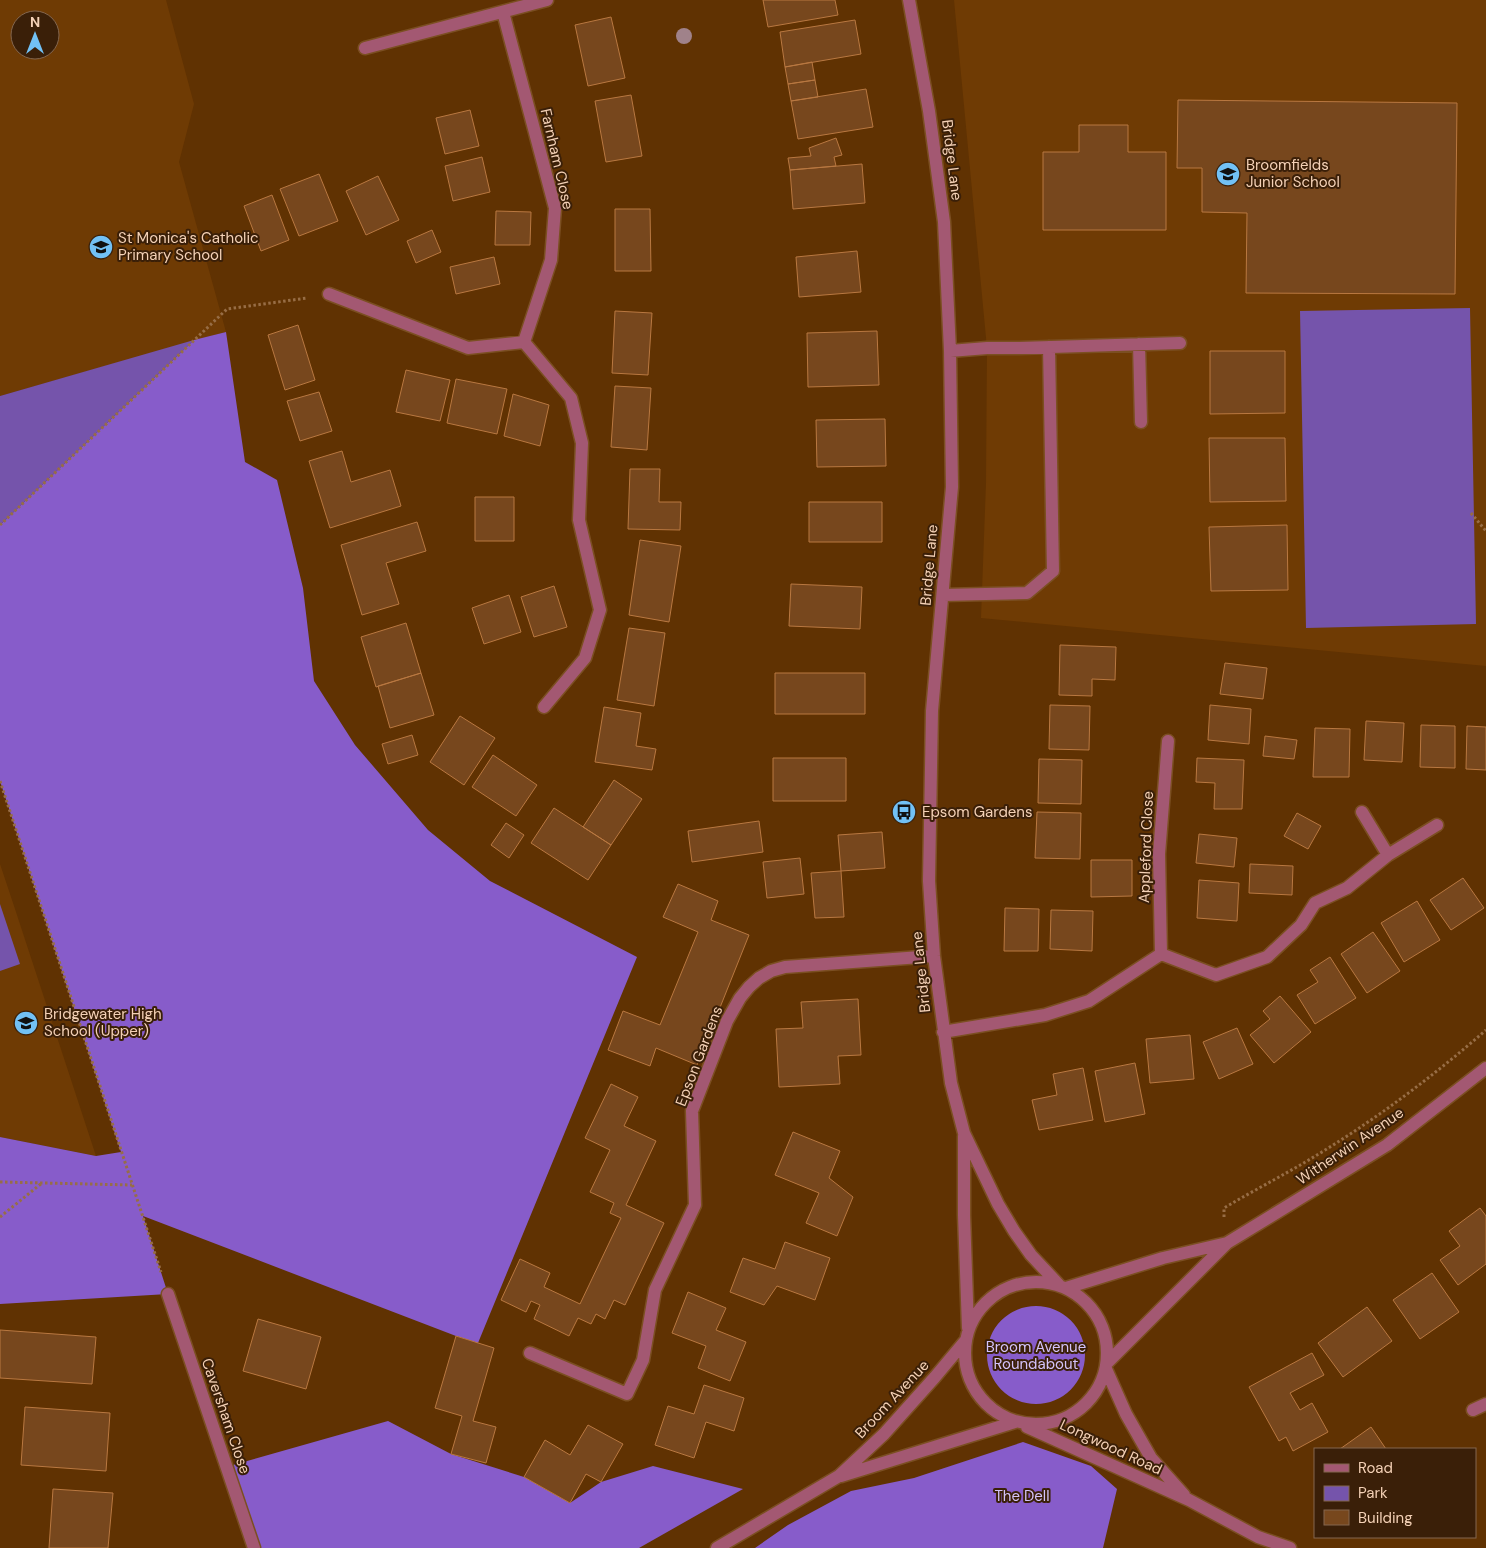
<svg xmlns="http://www.w3.org/2000/svg" width="1486" height="1548" font-family="'DM Sans',sans-serif">
<rect width="100%" height="100%" fill="#603202"/>
<path fill="#6f3b04" fill-rule="evenodd" d="M0,0H166L194,104L179,162L226,332L0,396ZM20,20H50V50H20Z
M954,0H1486V666L981,618L986,483L987,348Z
M0,864L15,909L96,1156L0,1137Z"/>
<path fill="#7554ab" d="M1470,308L1476,624L1306,628L1300,311Z
M194,340L0,525V396Z
M0,904L20,964L0,971Z"/>
<path fill="#875cca" d="M226,332L245,462L277,480L303,588L314,681L355,745L428,830L490,881L637,957L478,1343L456,1336L143,1216L168,1294L0,1304V1137L96,1156L121,1152L0,781V525L194,340Z
M987 1355a49 49 0 1 1 98 0a49 49 0 1 1-98 0Z
M388,1421L451,1454L524,1477L570,1503L601,1482L653,1466L743,1489L639,1548H254L226,1467Z
M1023,1442L1091,1466L1117,1489L1103,1548H755L788,1525L851,1491L914,1478Z"/>
<path fill="#77471d" stroke="#b97841" d="M763,0H835L838,15L768,27Z
M611,17L625,78L588,86L575,25Z
M855,20L861,54L785,67L780,32Z
M812,62L815,80L788,84L785,67Z
M815,80L818,97L791,101L788,84Z
M866,89L873,127L798,139L791,101Z
M631,95L642,156L606,162L595,101Z
M1178,100L1457,103L1455,294L1246,293L1247,213L1202,212V168H1177Z
M470,110L479,146L445,154L436,118Z
M1079,125H1128V152H1166V230H1043V152H1079Z
M836,138L842,155L834,157L836,166L790,170L788,158L811,156L809,148Z
M482,157L490,192L453,201L445,166Z
M862,164L865,203L793,209L790,170Z
M319,174L338,221L299,236L280,189Z
M378,176L399,220L366,235L346,191Z
M272,195L289,240L261,251L244,206Z
M615,209H650L651,271H615Z
M496,211L531,212L530,245H495Z
M432,230L441,252L416,263L407,241Z
M857,251L861,292L799,297L796,257Z
M494,257L500,284L456,294L450,267Z
M615,311L652,313L648,375L612,373Z
M298,325L315,380L285,390L268,335Z
M877,331L879,385L808,387L807,333Z
M1210,351H1285V413L1210,414Z
M406,370L450,380L440,421L396,412Z
M456,379L507,389L497,434L447,423Z
M615,386L651,388L647,450L611,447Z
M319,392L332,431L300,441L287,401Z
M513,394L549,405L540,446L504,436Z
M885,419L886,466L817,467L816,420Z
M1209,438H1285L1286,501L1210,502Z
M342,451L351,482L390,470L401,506L330,528L309,461Z
M630,469H660L659,502H681L680,530L628,529Z
M475,497H514V541H475Z
M809,502H882V542H809Z
M417,522L426,551L386,563L399,604L362,615L341,545Z
M1287,525L1288,590L1211,591L1209,527Z
M640,540L681,546L669,622L629,615Z
M791,584L862,587L860,629L789,626Z
M554,586L567,627L534,637L521,597Z
M509,595L521,632L484,644L472,608Z
M406,623L421,673L376,687L361,637Z
M629,628L665,633L654,706L617,700Z
M1060,645L1116,647L1115,680L1092,679V696L1059,695Z
M1225,663L1267,668L1263,699L1220,694Z
M421,673L434,715L390,728L378,686Z
M775,673H865V714H775Z
M1050,705L1090,706L1089,750L1049,749Z
M1210,705L1251,709L1249,744L1208,740Z
M604,707L641,713L636,746L656,749L652,770L595,762Z
M460,716L495,738L464,785L430,762Z
M1366,721L1404,723L1402,762L1364,760Z
M1421,725L1455,726V768L1420,767Z
M1467,726L1486,727V770L1466,769Z
M1315,728L1350,729L1349,777H1313Z
M412,735L418,755L388,764L382,744Z
M1265,736L1297,740L1294,759L1263,756Z
M493,755L537,785L516,816L472,787Z
M773,758H846V801H773Z
M1197,758L1244,760L1242,809H1214L1215,783L1196,782Z
M1039,759L1082,760L1081,804L1038,803Z
M614,780L642,799L611,845L583,827Z
M554,808L611,845L588,880L531,843Z
M1037,812L1081,813L1080,859L1035,858Z
M1297,813L1321,826L1308,849L1284,836Z
M759,821L763,852L692,862L688,831Z
M506,823L524,835L509,858L491,845Z
M882,832L885,868L841,871L838,835Z
M1199,834L1237,838L1234,867L1196,863Z
M800,858L804,894L767,898L763,862Z
M1091,860H1132V896L1091,897Z
M1250,864L1293,866L1292,895L1249,893Z
M841,871L844,917L815,918L811,873Z
M1463,878L1484,908L1451,930L1430,900Z
M1199,880L1239,883L1237,921L1197,918Z
M678,884L718,901L711,920L749,935L697,1065L656,1048L650,1066L608,1050L623,1011L660,1025L698,932L663,917Z
M1417,901L1440,940L1404,962L1381,923Z
M1005,908L1039,909L1038,951H1004Z
M1051,910L1093,911L1092,951L1050,949Z
M1373,932L1400,971L1367,993L1341,954Z
M1330,957L1356,998L1315,1024L1297,995L1318,982L1310,970Z
M1280,996L1311,1032L1274,1063L1250,1035L1270,1019L1263,1011Z
M858,999L861,1055L838,1056L840,1084L779,1087L776,1029L803,1028L801,1002Z
M1237,1028L1253,1064L1219,1079L1203,1042Z
M1190,1035L1194,1079L1150,1083L1146,1039Z
M1135,1063L1145,1114L1105,1122L1095,1071Z
M1083,1068L1093,1120L1039,1130L1032,1100L1057,1095L1053,1074Z
M611,1084L638,1097L624,1126L656,1141L626,1205L664,1223L625,1305L614,1300L605,1319L596,1314L591,1324L578,1318L569,1336L534,1319L540,1305L531,1301L526,1312L501,1300L520,1259L550,1273L544,1287L580,1304L621,1218L610,1213L614,1203L590,1192L610,1150L585,1138Z
M793,1132L840,1151L829,1178L853,1197L837,1236L806,1223L819,1193L775,1175Z
M1480,1208L1486,1216V1264L1458,1285L1440,1260L1460,1246L1449,1231Z
M785,1242L830,1258L815,1300L777,1286L764,1305L730,1292L743,1258L775,1269Z
M1432,1273L1459,1312L1420,1339L1393,1300Z
M688,1292L726,1308L716,1330L746,1342L730,1381L698,1368L706,1346L672,1333Z
M1367,1307L1392,1341L1343,1377L1318,1343Z
M258,1319L321,1337L306,1389L243,1371Z
M0,1330L96,1337L92,1384L0,1378Z
M456,1336L494,1348L473,1421L496,1427L486,1463L451,1454L462,1416L435,1408Z
M1312,1353L1324,1375L1290,1393L1300,1410L1312,1403L1328,1432L1293,1451L1286,1437L1279,1441L1249,1387Z
M704,1385L744,1398L734,1431L706,1422L694,1458L655,1445L668,1406L694,1414Z
M25,1407L110,1413L106,1471L21,1465Z
M588,1425L623,1444L601,1482L586,1474L570,1503L524,1477L545,1440L570,1455Z
M1371,1427L1386,1449H1340Z
M53,1489L113,1493L108,1548H49Z"/>
<g fill="none" stroke-linecap="round" stroke-linejoin="round">
<g stroke="#7b4f22" stroke-width="15">
<path id="minor" d="M909,0L929,111L944,222L950,351L952,487L932,711L929,881L934,956L951,1083L964,1133L998,1204L1014,1231L1031,1255L1060,1286
M503,12L555,208L551,260L524,342L571,398L582,443L579,520L600,610L585,658L544,707
M365,48L547,0
M329,294L468,348L524,342
M1139,344L1141,422
M950,351L987,348H1019L1180,343
M943,595L1027,593L1053,571L1049,347
M1362,812L1388,855
M1161,954L1216,975L1267,957L1301,925L1315,903L1347,888L1388,855L1437,825
M943,1032L1045,1015L1089,1001L1161,954L1159,854L1168,741
M964,1136V1215L968,1328
M965 1353a71 71 0 1 1 142 0a71 71 0 1 1-142 0Z
M1066,1288L1163,1258L1227,1243
M168,1294L254,1548
M530,1353L627,1394L643,1360L655,1290L695,1205L692,1111L727,1021L740,998L749,987L759,978L771,971L785,967L934,956
M1107,1363L1227,1243L1387,1145L1486,1068
M1106,1369L1126,1414L1151,1458L1184,1495
M1473,1410L1486,1404
M1027,1427L1189,1500L1258,1537L1290,1548
M841,1476L1015,1422
M717,1548L839,1476L884,1434L935,1377L966,1340"/>
</g>
<path stroke="#976d45" stroke-width="3" stroke-dasharray="2.5 2.5" stroke-linecap="butt" d="M1471,513L1486,531
M0,525L227,309L307,298
M0,781L161,1272
M0,1182L132,1185
M0,1217L42,1183
M1224,1217V1208C1251,1192 1280,1177 1307,1161C1371,1123 1430,1079 1486,1030"/>
<use href="#minor" stroke="#a35872" stroke-width="12"/>
</g>
<circle fill="#a0828a" cx="684" cy="36" r="8"/>
<defs>
<g id="school-disc" transform="scale(1.25)"><circle r="9.5" fill="#72c1f5" stroke="#3a1f08"/><path d="M0-5L7-2L0 1L-7-2ZM-4 1L0 2.5L4 1V4Q0 6-4 4Z" fill="#111"/></g>
<g id="bus-disc" transform="scale(1.25)"><circle r="9.5" fill="#72c1f5" stroke="#3a1f08"/><path d="M-5-6H5V4H4V6H2V4H-2V6H-4V4H-5ZM-3.5-4V0h7V-4ZM-3.5 1.2v1.5H-2V1.2ZM2 1.2v1.5H3.5V1.2Z" fill="#111"/></g>
</defs>
<g fill-rule="evenodd">
<use href="#school-disc" x="1228" y="174"/>
<use href="#school-disc" x="101" y="247"/>
<use href="#bus-disc" x="904" y="812"/>
<use href="#school-disc" x="26" y="1023"/>
</g>
<g text-anchor="middle" stroke-width="4" stroke-linejoin="round" paint-order="stroke">
<g font-size="15" fill="#f4d1b6" stroke="#3a1f08">
<text transform="translate(557 159) rotate(77)" y="5">Farnham Close</text>
<text transform="translate(952 160) rotate(83)" y="5">Bridge Lane</text>
<text transform="translate(929 565) rotate(-85)" y="5">Bridge Lane</text>
<text transform="translate(1146 847) rotate(-88)" y="5">Appleford Close</text>
<text transform="translate(921 972) rotate(-96)" y="5">Bridge Lane</text>
<text transform="translate(699 1056) rotate(-69)" y="5">Epson Gardens</text>
<text transform="translate(1350 1146) rotate(-34)" y="5">Witherwin Avenue</text>
<text transform="translate(892 1399) rotate(-47)" y="5">Broom Avenue</text>
<text transform="translate(226 1416) rotate(71)" y="5">Caversham Close</text>
<text transform="translate(1111 1447) rotate(25)" y="5">Longwood Road</text>
</g>
<g font-size="15" fill="#f4d1b6" stroke="#3a1f08" text-anchor="start">
<text x="1246" y="170">Broomfields<tspan x="1246" dy="17">Junior School</tspan></text>
<text x="118" y="243">St Monica's Catholic<tspan x="118" dy="17">Primary School</tspan></text>
<text x="922" y="817">Epsom Gardens</text>
<text x="44" y="1019">Bridgewater High<tspan x="44" dy="17">School (Upper)</tspan></text>
</g>
<g font-size="15" fill="#d4c3fa" stroke="#3a1f08">
<text x="1036" y="1352">Broom Avenue<tspan x="1036" dy="17">Roundabout</tspan></text>
<text x="1022" y="1501">The Dell</text>
</g>
</g>
<rect x="1314" y="1448" width="162" height="90" fill="#3a1f08" stroke="#84664e"/>
<rect x="1324" y="1464" width="25" height="8" fill="#a35872" stroke="#84664e"/>
<text x="1358" y="1473" font-size="15" fill="#f4d1b6">Road</text>
<rect x="1324" y="1486" width="25" height="15" fill="#7554ab" stroke="#84664e"/>
<text x="1358" y="1498" font-size="15" fill="#f4d1b6">Park</text>
<rect x="1324" y="1510" width="25" height="15" fill="#77471d" stroke="#84664e"/>
<text x="1358" y="1523" font-size="15" fill="#f4d1b6">Building</text>
<g transform="translate(35 35)"><circle r="24" fill="#3a1f08" stroke="#84664e"/>
<path d="M0-4L9 19L0 12L-9 19Z" fill="#72c1f5"/>
<text y="-8" font-size="14" font-weight="bold" text-anchor="middle" fill="#f4d1b6">N</text>
</g>
</svg>
